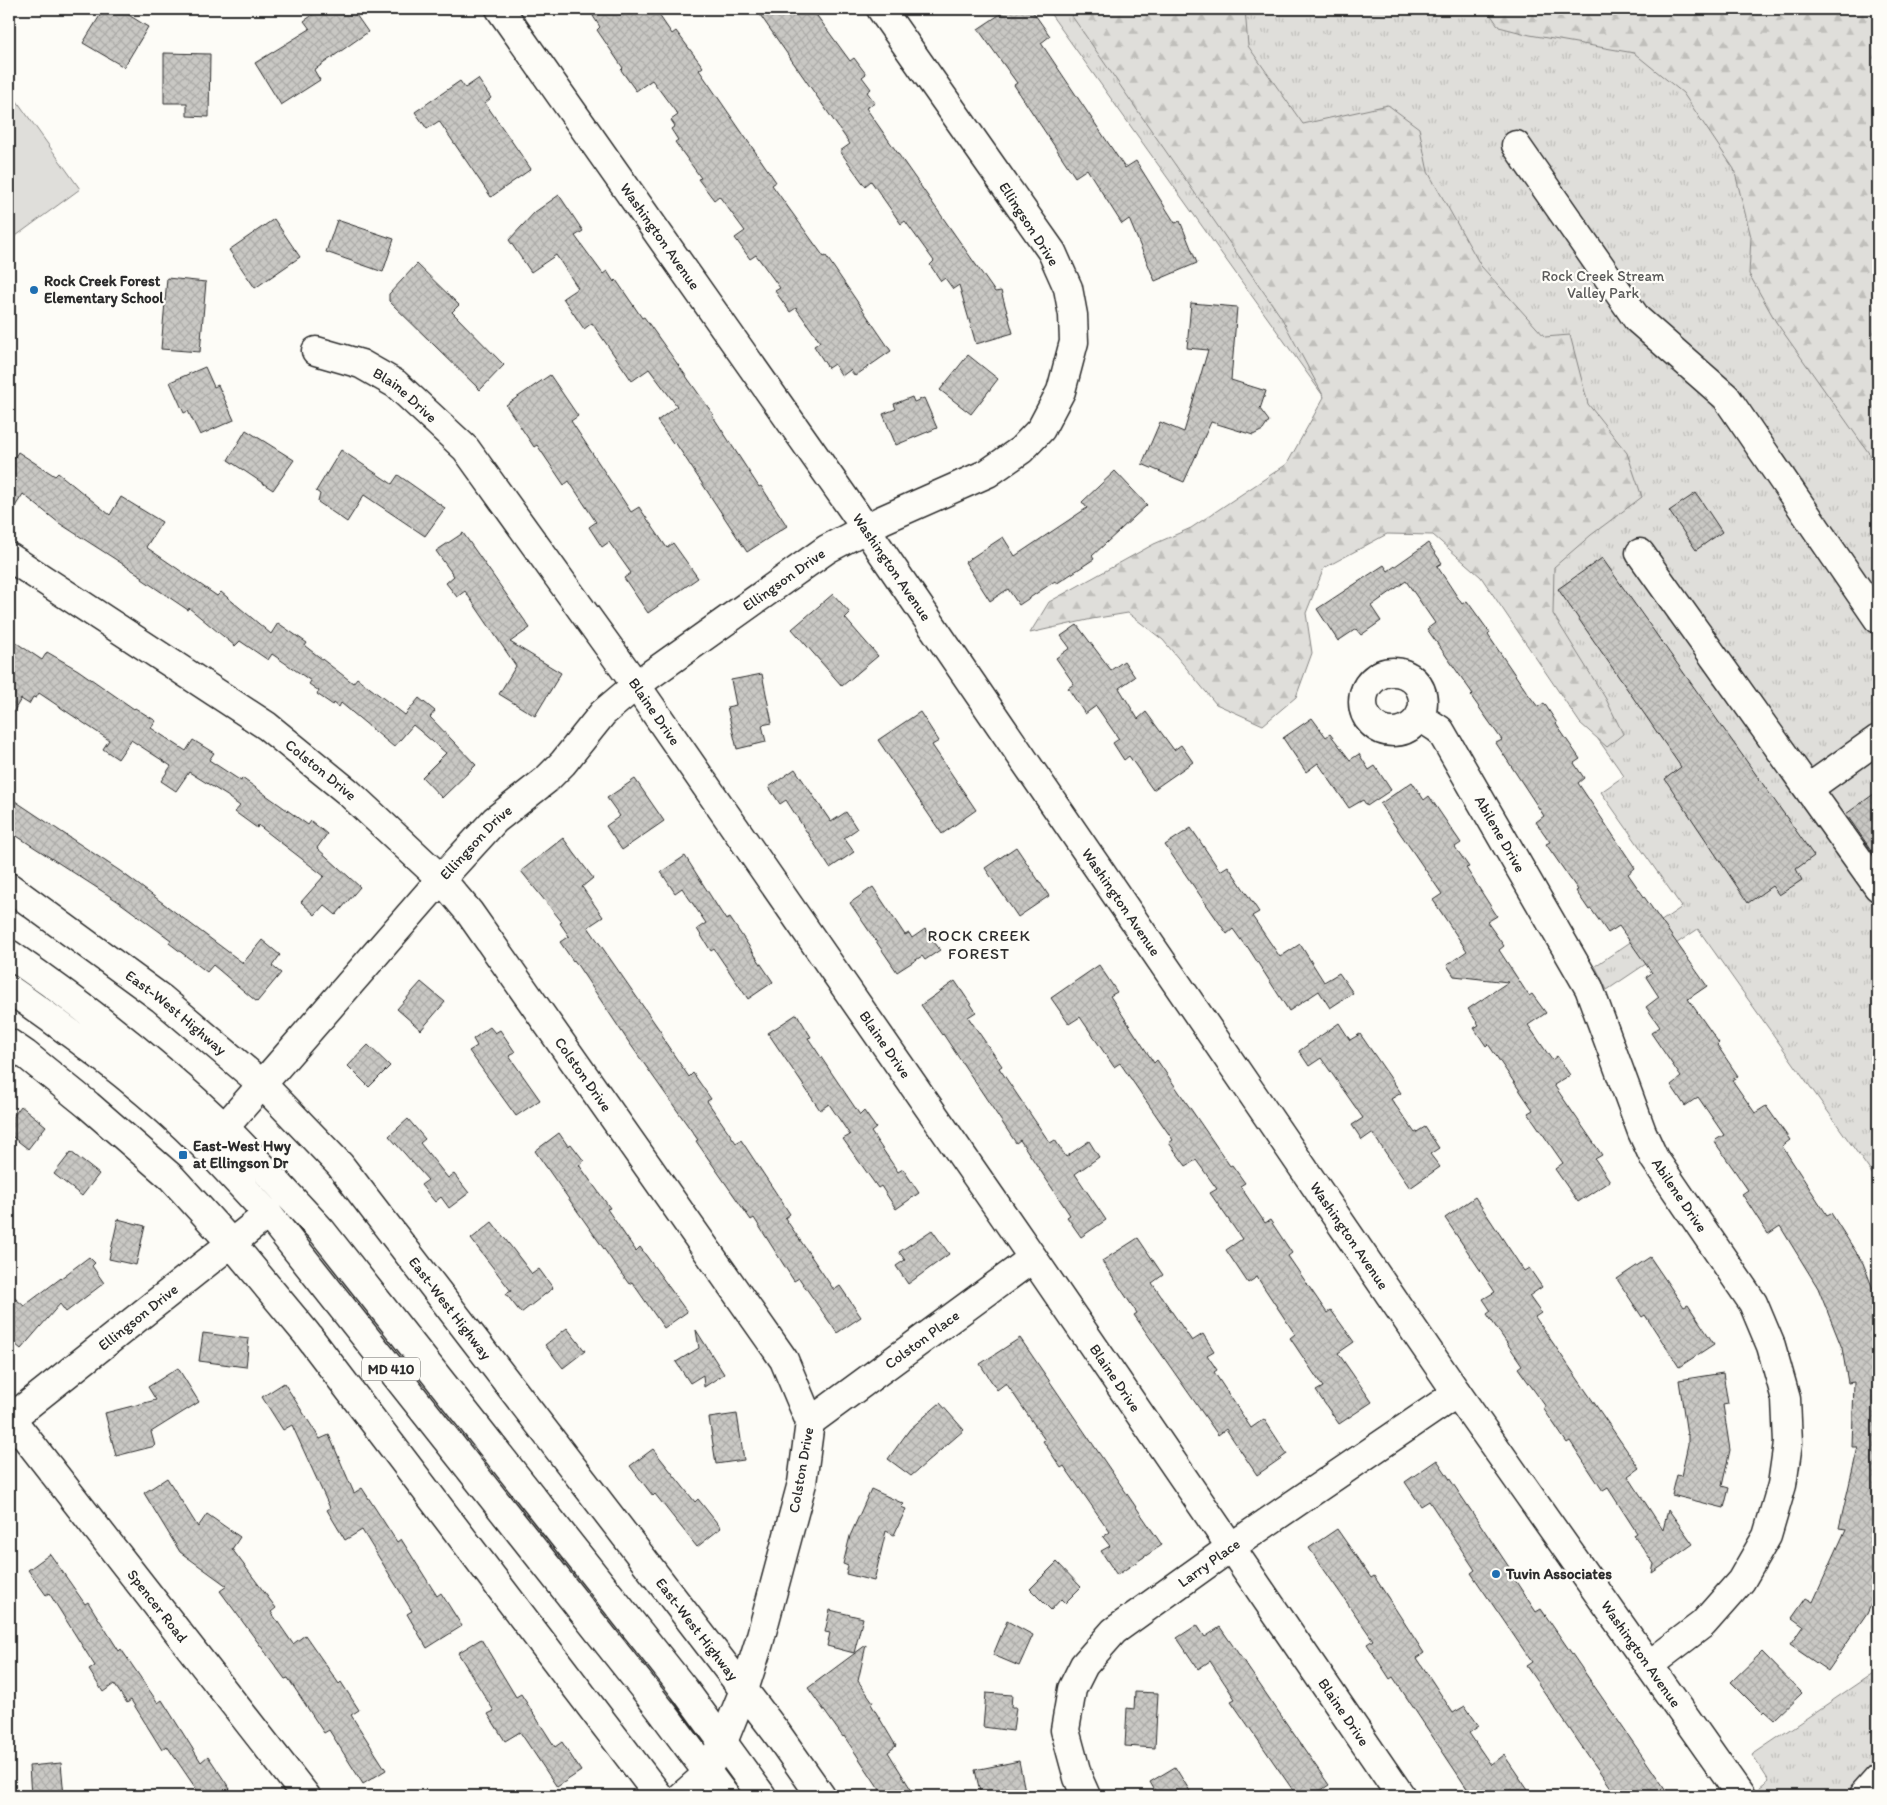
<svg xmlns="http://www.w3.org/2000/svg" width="1887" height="1805" font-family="Itim,sans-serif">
<defs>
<pattern id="grass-tufts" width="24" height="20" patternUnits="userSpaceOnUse" patternTransform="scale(1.25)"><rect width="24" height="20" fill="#dfdeda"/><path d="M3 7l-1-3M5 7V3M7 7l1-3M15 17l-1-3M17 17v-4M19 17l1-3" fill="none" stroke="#c0bfbb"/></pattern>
<pattern id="forest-firs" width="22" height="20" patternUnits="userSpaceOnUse" patternTransform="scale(1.25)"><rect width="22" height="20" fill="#dfdeda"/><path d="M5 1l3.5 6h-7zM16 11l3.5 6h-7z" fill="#c0bfbb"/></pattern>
<pattern id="building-cross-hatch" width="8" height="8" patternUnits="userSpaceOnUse" patternTransform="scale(1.25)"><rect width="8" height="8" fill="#c9c8c4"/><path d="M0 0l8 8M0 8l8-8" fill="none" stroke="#adaca9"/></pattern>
</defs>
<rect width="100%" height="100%" fill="#fdfcf7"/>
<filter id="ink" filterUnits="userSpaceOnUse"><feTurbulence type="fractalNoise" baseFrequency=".02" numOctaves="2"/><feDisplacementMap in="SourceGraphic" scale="10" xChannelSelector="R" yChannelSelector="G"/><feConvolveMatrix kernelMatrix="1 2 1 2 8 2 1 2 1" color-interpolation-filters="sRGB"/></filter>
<g filter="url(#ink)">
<path fill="url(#grass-tufts)" stroke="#858482" d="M1047,9H1878V1182L1698,929L1607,990L1595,966L1682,907L1601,792L1624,776L1425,494L1404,509Z
M1878,1660V1796H1750L1769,1781L1752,1755L1876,1671L1873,1668Z"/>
<path fill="url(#forest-firs)" stroke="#858482" d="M1067,9H1245L1248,46L1303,124L1388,105L1419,128L1428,172L1481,266L1545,337L1570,335L1588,404L1627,453L1642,497L1591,535L1554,567L1553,614L1606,699L1623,734L1607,747L1580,723L1481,577L1433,535L1387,534L1324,568L1306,613L1312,653L1296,697L1263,725L1216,704L1163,640L1128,613L1092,619L1030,633L1049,602L1154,544L1191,528L1287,464L1324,397L1281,317Z
M1487,9H1878V466L1776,322L1749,274L1751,237L1734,169L1683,93L1634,53L1530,35L1499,27Z"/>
<path fill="#dfdeda" stroke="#858482" d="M9,90L80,189L9,241Z"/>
<path fill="url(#building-cross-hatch)" stroke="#2b2b2b" d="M104,9H119L148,27L124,67L83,43Z
M321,9H352L368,32L314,70L320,80L281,105L255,63L310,29L304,21Z
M603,9H655L672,34L676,31L703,67L699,70L776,182L772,185L824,257L826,256L891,351L855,376L850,370L842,376L834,364L828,368L814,346L820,342L796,308L790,312L775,291L780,288L756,255L750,259L735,238L745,231L719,196L714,200L698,179L701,178L675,142L678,140L671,129L675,126L671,120L678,115L652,80L636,91L621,70L623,68L597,30L600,27L593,16Z
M756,9H812L850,61L854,58L866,74L862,77L871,89L867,92L875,103L866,108L995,292L1001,291L1013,333L976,344L959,285L953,289L945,278L941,281L930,265L934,261L905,221L901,224L871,181L865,186L840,151L850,144Z
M1008,9H1031L1050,36L1041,43L1125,168L1136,161L1175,223L1180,221L1197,263L1155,281L1129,219L1122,224L1087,169L1075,177L1014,85L1017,83L978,29Z
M164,53L210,54L209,117L187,116V103H164Z
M478,79L491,98L485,103L531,169L491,197L439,121L427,129L415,112L460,81L465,88Z
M559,195L583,231L575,236L603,274L607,271L614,282L616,280L642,318L644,317L713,414L712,415L759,487L761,486L787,526L747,552L675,442L673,443L657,421L677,406L649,369L632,381L592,323L584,329L563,298L578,288L556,255L531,272L509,240L535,212Z
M274,219L300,257L255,288L229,250Z
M337,220L394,239L383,272L326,252Z
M417,264L459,305L452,312L504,365L480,390L389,301V294Z
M167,278L206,282L200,352L161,349Z
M1191,303L1237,307L1231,380L1266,391L1260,409L1269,421L1263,430L1253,435L1211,422L1184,482L1142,464L1160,422L1184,432L1208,350L1187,348Z
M968,355L998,379L971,414L940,390Z
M205,367L214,387L218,385L234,420L200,435L188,411L184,413L170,382Z
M550,375L578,416L571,421L631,512L639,507L667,548L673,543L698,578L648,613L624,578L631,573L609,542L602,547L589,527L596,522L569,481L564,485L537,445L534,447L506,405Z
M912,397L914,402L924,398L937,428L896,445L883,414L896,409L894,404Z
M246,430L294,460L273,490L228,460Z
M341,450L392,484L398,475L445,508L425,536L364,495L347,522L318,502L320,494L316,491Z
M18,452L55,476L58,473L110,515L121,497L162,522L146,547L217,596L221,592L271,634L278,623L307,643L305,646L353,683L357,678L405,715L419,698L435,711L430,717L476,765L442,798L422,777L446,753L413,725L394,747L341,703L339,707L334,703L333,705L317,694L319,691L309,684L311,681L272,654L268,660L240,641L235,646L189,608L188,610L142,579L143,577L59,523L23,494L9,516V466Z
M1115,471L1147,505L1092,556L1094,559L1056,584L1055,581L1019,605L1008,589L990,601L965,562L1003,537L1015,556L1087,508L1082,502Z
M1696,493L1722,532L1696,550L1669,511Z
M463,533L530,628L510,642L561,673L535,716L499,694L516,666L465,591L457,597L446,583L454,576L436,551Z
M1428,543L1442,563L1437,566L1462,604L1467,601L1490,633L1488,635L1528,694L1538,707L1544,703L1557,723L1556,724L1580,759L1574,763L1584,778L1578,783L1635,868L1628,874L1707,986L1688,999L1719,1043L1717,1045L1738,1076L1732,1080L1755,1113L1766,1106L1790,1140L1782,1146L1827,1215L1831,1213L1863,1263L1878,1302V1589L1867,1614L1828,1671L1790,1645L1803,1626L1792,1618L1806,1598L1813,1602L1846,1529L1839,1528L1858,1447H1852L1854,1382L1848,1383L1842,1348L1818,1288L1780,1226L1768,1234L1742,1194L1748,1190L1714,1141L1724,1135L1698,1097L1685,1106L1671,1085L1681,1077L1651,1033L1660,1027L1646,1007L1659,997L1646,977L1652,973L1619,926L1608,933L1591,909L1589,910L1576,891L1578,890L1546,844L1550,842L1536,822L1544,816L1496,743L1502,740L1471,696L1473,694L1427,629L1435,623L1406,581L1371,606L1381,621L1361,635L1356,629L1338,641L1317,609L1384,565L1388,571Z
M1602,558L1814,856L1796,869L1802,880L1779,895L1772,886L1748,903L1665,779L1681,767L1558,589Z
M833,594L850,613L845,618L878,656L842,686L792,629Z
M1077,625L1111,670L1124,661L1135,677L1119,688L1138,719L1146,712L1174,750L1181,745L1193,762L1153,790L1129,756L1124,760L1113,743L1119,739L1096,706L1085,714L1068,688L1074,684L1056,658L1070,648L1061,636Z
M9,638L42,660L47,652L78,670L134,709L135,708L156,721L151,728L186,751L193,740L214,753L209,760L241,781L242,778L308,825L311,821L327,834L317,848L360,887L336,915L324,905L315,915L301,902L324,876L258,825L257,828L235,812L240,806L229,798V797L189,772L176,791L161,781L171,766L131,740L118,759L103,749L109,740L39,693L36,698L33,697L29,704L21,699L9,719Z
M762,674L772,723L762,725L766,742L737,749L727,707L736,705L731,680Z
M920,712L939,741L932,745L976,810L942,834L878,740Z
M1312,718L1326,737L1330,734L1350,760L1359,754L1369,770L1375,766L1391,790L1367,806L1363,800L1349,808L1318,763L1306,772L1283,738Z
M795,769L831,822L846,812L857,829L844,838L854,852L830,868L786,800L780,804L769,787Z
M635,779L664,821L622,850L606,826L620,816L607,798Z
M1412,782L1424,800L1429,796L1461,843L1455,847L1469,867L1466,868L1497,916L1487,922L1504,946L1499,950L1529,996L1532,994L1546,1013L1528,1025L1552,1060L1557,1056L1570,1075L1554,1085L1602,1155L1595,1159L1610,1181L1578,1202L1555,1169L1563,1163L1528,1113L1533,1110L1488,1044L1486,1046L1474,1028L1479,1025L1468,1009L1508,982L1454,976L1447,965L1467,951L1433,900L1442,894L1380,804Z
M1878,791V860L1846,814Z
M9,797L120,871L243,963L262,940L280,955L272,966L281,973L257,1002L213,965L207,972L169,943L171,940L119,902L9,831Z
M1191,828L1220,871L1228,866L1259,912L1252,916L1280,957L1300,944L1324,982L1339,973L1353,993L1330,1008L1319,991L1289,1011L1247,946L1246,947L1233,929L1227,934L1165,845Z
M563,838L593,878L582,887L603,917L588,927L663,1035L661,1036L689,1077L693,1073L711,1099L707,1101L736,1143L741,1140L790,1214L785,1218L834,1290L840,1286L861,1317L837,1333L799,1278L794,1281L754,1218L751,1220L696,1141L698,1140L628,1041L574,960L573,961L560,942L569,936L560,923L562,922L521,871Z
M1016,847L1049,896L1018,917L985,868Z
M685,856L726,920L730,918L773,982L748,999L714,949L711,951L697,929L706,923L682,888L675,893L661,872Z
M873,887L905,935L909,933L912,938L925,929L940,950L925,960L922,956L897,972L850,903Z
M1099,965L1117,992L1110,996L1154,1063L1157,1060L1230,1166L1232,1165L1245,1183L1240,1186L1265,1223L1270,1220L1292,1253L1288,1256L1327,1313L1331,1310L1354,1342L1338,1353L1372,1402L1339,1424L1316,1391L1323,1387L1290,1338L1295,1334L1257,1277L1248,1283L1226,1250L1242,1239L1210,1193L1217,1189L1196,1160L1186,1166L1169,1143L1173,1140L1120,1063L1114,1067L1080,1017L1069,1024L1051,998Z
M955,981L976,1012L968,1017L1002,1066L999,1068L1050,1143L1055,1140L1066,1157L1089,1141L1099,1157L1075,1174L1106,1220L1081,1237L1067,1217L1070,1215L1020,1140L1016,1143L943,1034L942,1035L921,1005Z
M421,982L445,1002L421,1030L397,1009Z
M797,1014L811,1037L808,1038L860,1115L864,1111L876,1128L871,1132L898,1172L903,1169L919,1193L896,1209L881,1186L878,1188L843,1139L850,1135L829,1104L820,1110L768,1033Z
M1339,1023L1350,1040L1360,1034L1401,1093L1391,1099L1415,1133L1425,1127L1439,1148L1430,1154L1440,1167L1410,1188L1372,1133L1362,1140L1352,1125L1363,1118L1321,1058L1309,1066L1299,1051Z
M490,1027L495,1033L500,1030L515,1052L509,1056L540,1100L516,1116L469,1051L477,1046L473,1039Z
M368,1045L390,1066L369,1087L348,1066Z
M21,1106L46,1126L28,1149L9,1134V1122Z
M408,1119L425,1139L420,1143L448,1178L454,1174L469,1193L449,1208L441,1197L435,1202L421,1185L428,1180L389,1136Z
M559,1133L568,1146L571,1144L584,1161L579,1165L610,1208L607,1209L636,1251L640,1247L687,1312L664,1328L632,1282L629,1284L616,1266L535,1151Z
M71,1152L99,1174L82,1196L54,1174Z
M1475,1197L1524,1271L1529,1268L1542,1287L1529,1296L1541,1313L1535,1317L1639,1468L1628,1476L1663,1530L1668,1509L1693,1544L1652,1573L1654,1564L1634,1535L1637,1533L1608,1488L1603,1491L1570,1441L1567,1443L1543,1408L1546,1407L1518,1368L1522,1365L1487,1314L1491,1311L1483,1299L1495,1292L1445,1218Z
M118,1219L145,1226L136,1265L109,1259Z
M492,1222L532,1274L539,1269L553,1288L521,1313L506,1294L511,1291L471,1239Z
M932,1230L949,1254L908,1284L896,1266L905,1260L899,1252Z
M1138,1238L1163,1275L1152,1283L1192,1341L1203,1334L1214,1351L1207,1355L1217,1370L1214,1372L1251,1428L1264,1419L1287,1454L1257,1475L1226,1429L1218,1435L1134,1315L1137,1313L1102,1261Z
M89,1257L95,1263L92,1266L104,1283L66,1312L60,1304L21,1349L9,1339V1293L24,1306Z
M1650,1257L1684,1307L1688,1305L1714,1344L1679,1367L1645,1315L1642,1317L1617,1279Z
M567,1328L585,1351L563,1368L545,1345Z
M696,1330L724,1374L704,1387L703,1375L690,1383L676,1362L699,1348Z
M203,1333L249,1339L246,1367L199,1361Z
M1020,1338L1162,1545L1117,1575L1101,1551L1110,1546L1103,1537L1110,1532L1064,1466L1061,1468L1043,1441L1045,1440L1006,1383L997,1390L980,1364Z
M178,1368L199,1402L151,1432L155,1446L116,1456L105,1413L156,1400L148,1387Z
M1723,1373L1728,1404L1723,1405L1730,1450L1722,1486L1729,1488L1724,1508L1672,1495L1677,1475L1681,1476L1688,1444V1434L1687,1435L1679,1380Z
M284,1383L320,1439L329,1435L354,1493L362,1488L397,1542L401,1539L437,1596L441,1593L462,1626L427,1648L407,1614L412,1611L362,1530L345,1540L327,1510L330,1508L292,1425L283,1430L262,1397Z
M940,1403L964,1430L911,1476L888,1459L910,1429Z
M737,1414L744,1460L716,1464L709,1418Z
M653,1449L695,1502L698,1499L721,1528L697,1547L655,1494L653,1496L630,1466Z
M1437,1460L1515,1576L1513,1577L1536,1612L1541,1609L1670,1796H1617L1585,1751L1526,1666L1532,1662L1471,1573L1475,1570L1429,1501L1421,1506L1405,1482Z
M167,1478L198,1527L207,1514L240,1537L232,1549L276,1608L271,1612L293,1644L305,1635L339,1684L341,1682L359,1710L351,1715L386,1770L363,1784L329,1730L324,1733L288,1678L285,1679L220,1591L227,1586L180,1552L144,1493Z
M871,1489L904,1504L901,1507L906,1509L894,1535L886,1531L874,1581L846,1574L848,1566L843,1564L850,1536Z
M1337,1529L1371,1578L1374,1576L1424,1653L1417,1658L1453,1713L1465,1706L1479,1726L1469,1733L1491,1765L1504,1755L1532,1796H1472L1393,1677L1390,1679L1367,1644L1373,1640L1309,1548Z
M50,1554L85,1604L88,1602L119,1651L121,1649L158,1703L162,1700L201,1762L208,1756L230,1789L220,1796H201L167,1746L162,1750L131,1700L127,1703L114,1684L103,1692L89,1670L95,1666L49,1593L46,1595L28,1570Z
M1057,1562L1081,1587L1065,1603L1061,1599L1051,1610L1030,1589Z
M830,1610L863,1618L854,1653L827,1646L830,1633L825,1632Z
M1007,1621L1033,1635L1019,1666L993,1655Z
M1197,1625L1205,1637L1220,1627L1329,1785L1312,1796H1297L1231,1701L1235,1699L1210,1661L1198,1669L1177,1638Z
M481,1639L516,1697L521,1694L555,1747L562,1742L581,1771L557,1787L520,1732L505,1741L488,1714L494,1711L458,1653Z
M866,1645L858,1681L873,1702L871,1704L896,1746L888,1752L915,1796H884L844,1736L843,1737L808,1688Z
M1762,1652L1802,1693L1774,1720L1764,1711L1762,1713L1731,1682Z
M1135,1692L1158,1693L1155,1748L1125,1746L1127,1708L1134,1709Z
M986,1693L1012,1695L1011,1707H1016L1013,1731L983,1727Z
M1019,1761L1026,1796H981L975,1770Z
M61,1763L64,1796H31L29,1766Z
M1175,1767L1193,1796H1158L1150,1782Z"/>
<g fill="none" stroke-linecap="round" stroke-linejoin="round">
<g stroke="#2b2b2b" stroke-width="31">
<g id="minor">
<path id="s1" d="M500,9L855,513L1457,1393L1741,1796"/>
<path d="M1516,145L1637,319L1726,397L1878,619"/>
<path id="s2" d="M316,351L361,364L396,384L466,449L636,685L1033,1258L1401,1796"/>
<path d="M1640,553L1878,887"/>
<path id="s3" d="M9,557L267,726L348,792L441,879L469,912L784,1360L810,1422L802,1483L759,1643L744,1690L723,1742L706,1771L699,1781L682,1796"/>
<circle cx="1393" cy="702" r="30"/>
<path id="s4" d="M1420,717L1440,730L1589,988L1642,1132L1654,1158L1753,1303L1771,1346L1786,1399L1788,1443L1782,1485L1767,1536L1741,1581L1703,1624L1649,1665"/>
<path d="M1809,788L1878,739"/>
<path id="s5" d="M9,887L162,999L262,1084L340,1165L776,1732L821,1796"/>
<path d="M9,1043L25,1054L88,1105L172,1178L232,1244L306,1333L659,1796"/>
<path id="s6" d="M224,1128L441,879L495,820L546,780L563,763L603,713L636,685L827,549L882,520L988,473L1021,450L1041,429L1061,391L1074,342L1073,315L1068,288L1052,252L881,9"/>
<path id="s7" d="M9,1416L306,1796"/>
<path id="s8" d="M9,1420L268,1214"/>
<path id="s9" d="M810,1422L1033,1258"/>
<path id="s10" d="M1086,1796L1078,1778L1065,1730L1072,1689L1084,1665L1114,1631L1231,1547L1457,1393"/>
<path d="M1863,1796L1878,1779"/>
</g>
</g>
<g stroke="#2b2b2b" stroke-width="31">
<path id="major" d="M9,954C85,1006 158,1064 225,1128C258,1161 289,1196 321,1230L684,1689L762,1796
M9,989C75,1035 145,1087 202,1144C225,1167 246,1191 268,1214L660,1709L725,1796"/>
</g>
<use href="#minor" stroke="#fdfcf7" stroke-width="28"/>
<use href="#major" stroke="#fdfcf7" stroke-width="28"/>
</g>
</g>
<g fill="#1f6fb2" stroke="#fdfcf7" stroke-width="2">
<circle cx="34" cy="290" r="5"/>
<rect x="178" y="1150" width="10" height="10" rx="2.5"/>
<circle cx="1496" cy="1574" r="5"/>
</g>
<g text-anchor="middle" stroke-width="4.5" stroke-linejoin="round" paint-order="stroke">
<rect fill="#fdfcf7" stroke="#6a6a68" stroke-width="1" x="362" y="1357.5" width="58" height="23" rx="4"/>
<g font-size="14" font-weight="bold" fill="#2b2b2b">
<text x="391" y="1374">MD 410</text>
</g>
<g font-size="15" fill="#2b2b2b" stroke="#fdfcf7">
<text transform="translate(1029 224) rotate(57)" y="5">Ellingson Drive</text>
<text dy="5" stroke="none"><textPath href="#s1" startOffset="278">Washington Avenue</textPath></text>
<text dy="5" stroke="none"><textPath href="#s2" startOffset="101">Blaine Drive</textPath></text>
<text dy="5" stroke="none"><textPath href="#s1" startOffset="682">Washington Avenue</textPath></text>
<text dy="5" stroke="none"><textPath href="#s6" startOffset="788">Ellingson Drive</textPath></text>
<text dy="5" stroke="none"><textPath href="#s2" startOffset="506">Blaine Drive</textPath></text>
<text dy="5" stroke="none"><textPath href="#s3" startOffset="378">Colston Drive</textPath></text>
<text dy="5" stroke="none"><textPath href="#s4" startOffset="144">Abilene Drive</textPath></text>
<text dy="5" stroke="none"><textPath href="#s6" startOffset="381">Ellingson Drive</textPath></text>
<text dy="5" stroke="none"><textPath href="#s1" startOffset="1088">Washington Avenue</textPath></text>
<text dy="5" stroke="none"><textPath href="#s5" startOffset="209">East-West Highway</textPath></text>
<text dy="5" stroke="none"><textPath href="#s2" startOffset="911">Blaine Drive</textPath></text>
<text dy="5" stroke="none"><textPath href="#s3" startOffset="782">Colston Drive</textPath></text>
<text dy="5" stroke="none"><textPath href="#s4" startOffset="549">Abilene Drive</textPath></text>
<text dy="5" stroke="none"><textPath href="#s1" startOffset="1492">Washington Avenue</textPath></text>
<text dy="5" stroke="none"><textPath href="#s5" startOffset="614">East-West Highway</textPath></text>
<text dy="5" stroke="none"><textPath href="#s8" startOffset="165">Ellingson Drive</textPath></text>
<text dy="5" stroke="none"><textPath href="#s9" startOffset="139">Colston Place</textPath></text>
<text dy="5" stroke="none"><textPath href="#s2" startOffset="1316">Blaine Drive</textPath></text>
<text transform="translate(801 1470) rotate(-80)" y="5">Colston Drive</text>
<text dy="5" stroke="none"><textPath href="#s10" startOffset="300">Larry Place</textPath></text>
<text dy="5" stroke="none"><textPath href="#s7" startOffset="241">Spencer Road</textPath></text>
<text dy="5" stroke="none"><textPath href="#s5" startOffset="1019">East-West Highway</textPath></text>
<text dy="5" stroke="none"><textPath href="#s1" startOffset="2002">Washington Avenue</textPath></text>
<text dy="5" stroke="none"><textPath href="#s2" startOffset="1721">Blaine Drive</textPath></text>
</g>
<g font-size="15" fill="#585857" stroke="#fdfcf7">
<text x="1603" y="281">Rock Creek Stream<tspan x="1603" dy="17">Valley Park</tspan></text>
</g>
<g font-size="15" font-weight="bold" fill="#2b2b2b" stroke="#fdfcf7" text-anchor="start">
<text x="44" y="286">Rock Creek Forest<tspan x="44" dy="17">Elementary School</tspan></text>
<text x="193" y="1151">East-West Hwy<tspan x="193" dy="17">at Ellingson Dr</tspan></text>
<text x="1506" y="1579">Tuvin Associates</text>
</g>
<g font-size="16" letter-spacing="1" fill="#2b2b2b" stroke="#fdfcf7">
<text x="979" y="941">ROCK CREEK<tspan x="979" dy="18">FOREST</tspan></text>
</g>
</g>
<rect width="1887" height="1805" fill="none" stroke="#fdfcf7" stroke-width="30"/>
<rect x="15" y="15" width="1857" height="1775" fill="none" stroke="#2b2b2b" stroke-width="2" filter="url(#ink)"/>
</svg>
